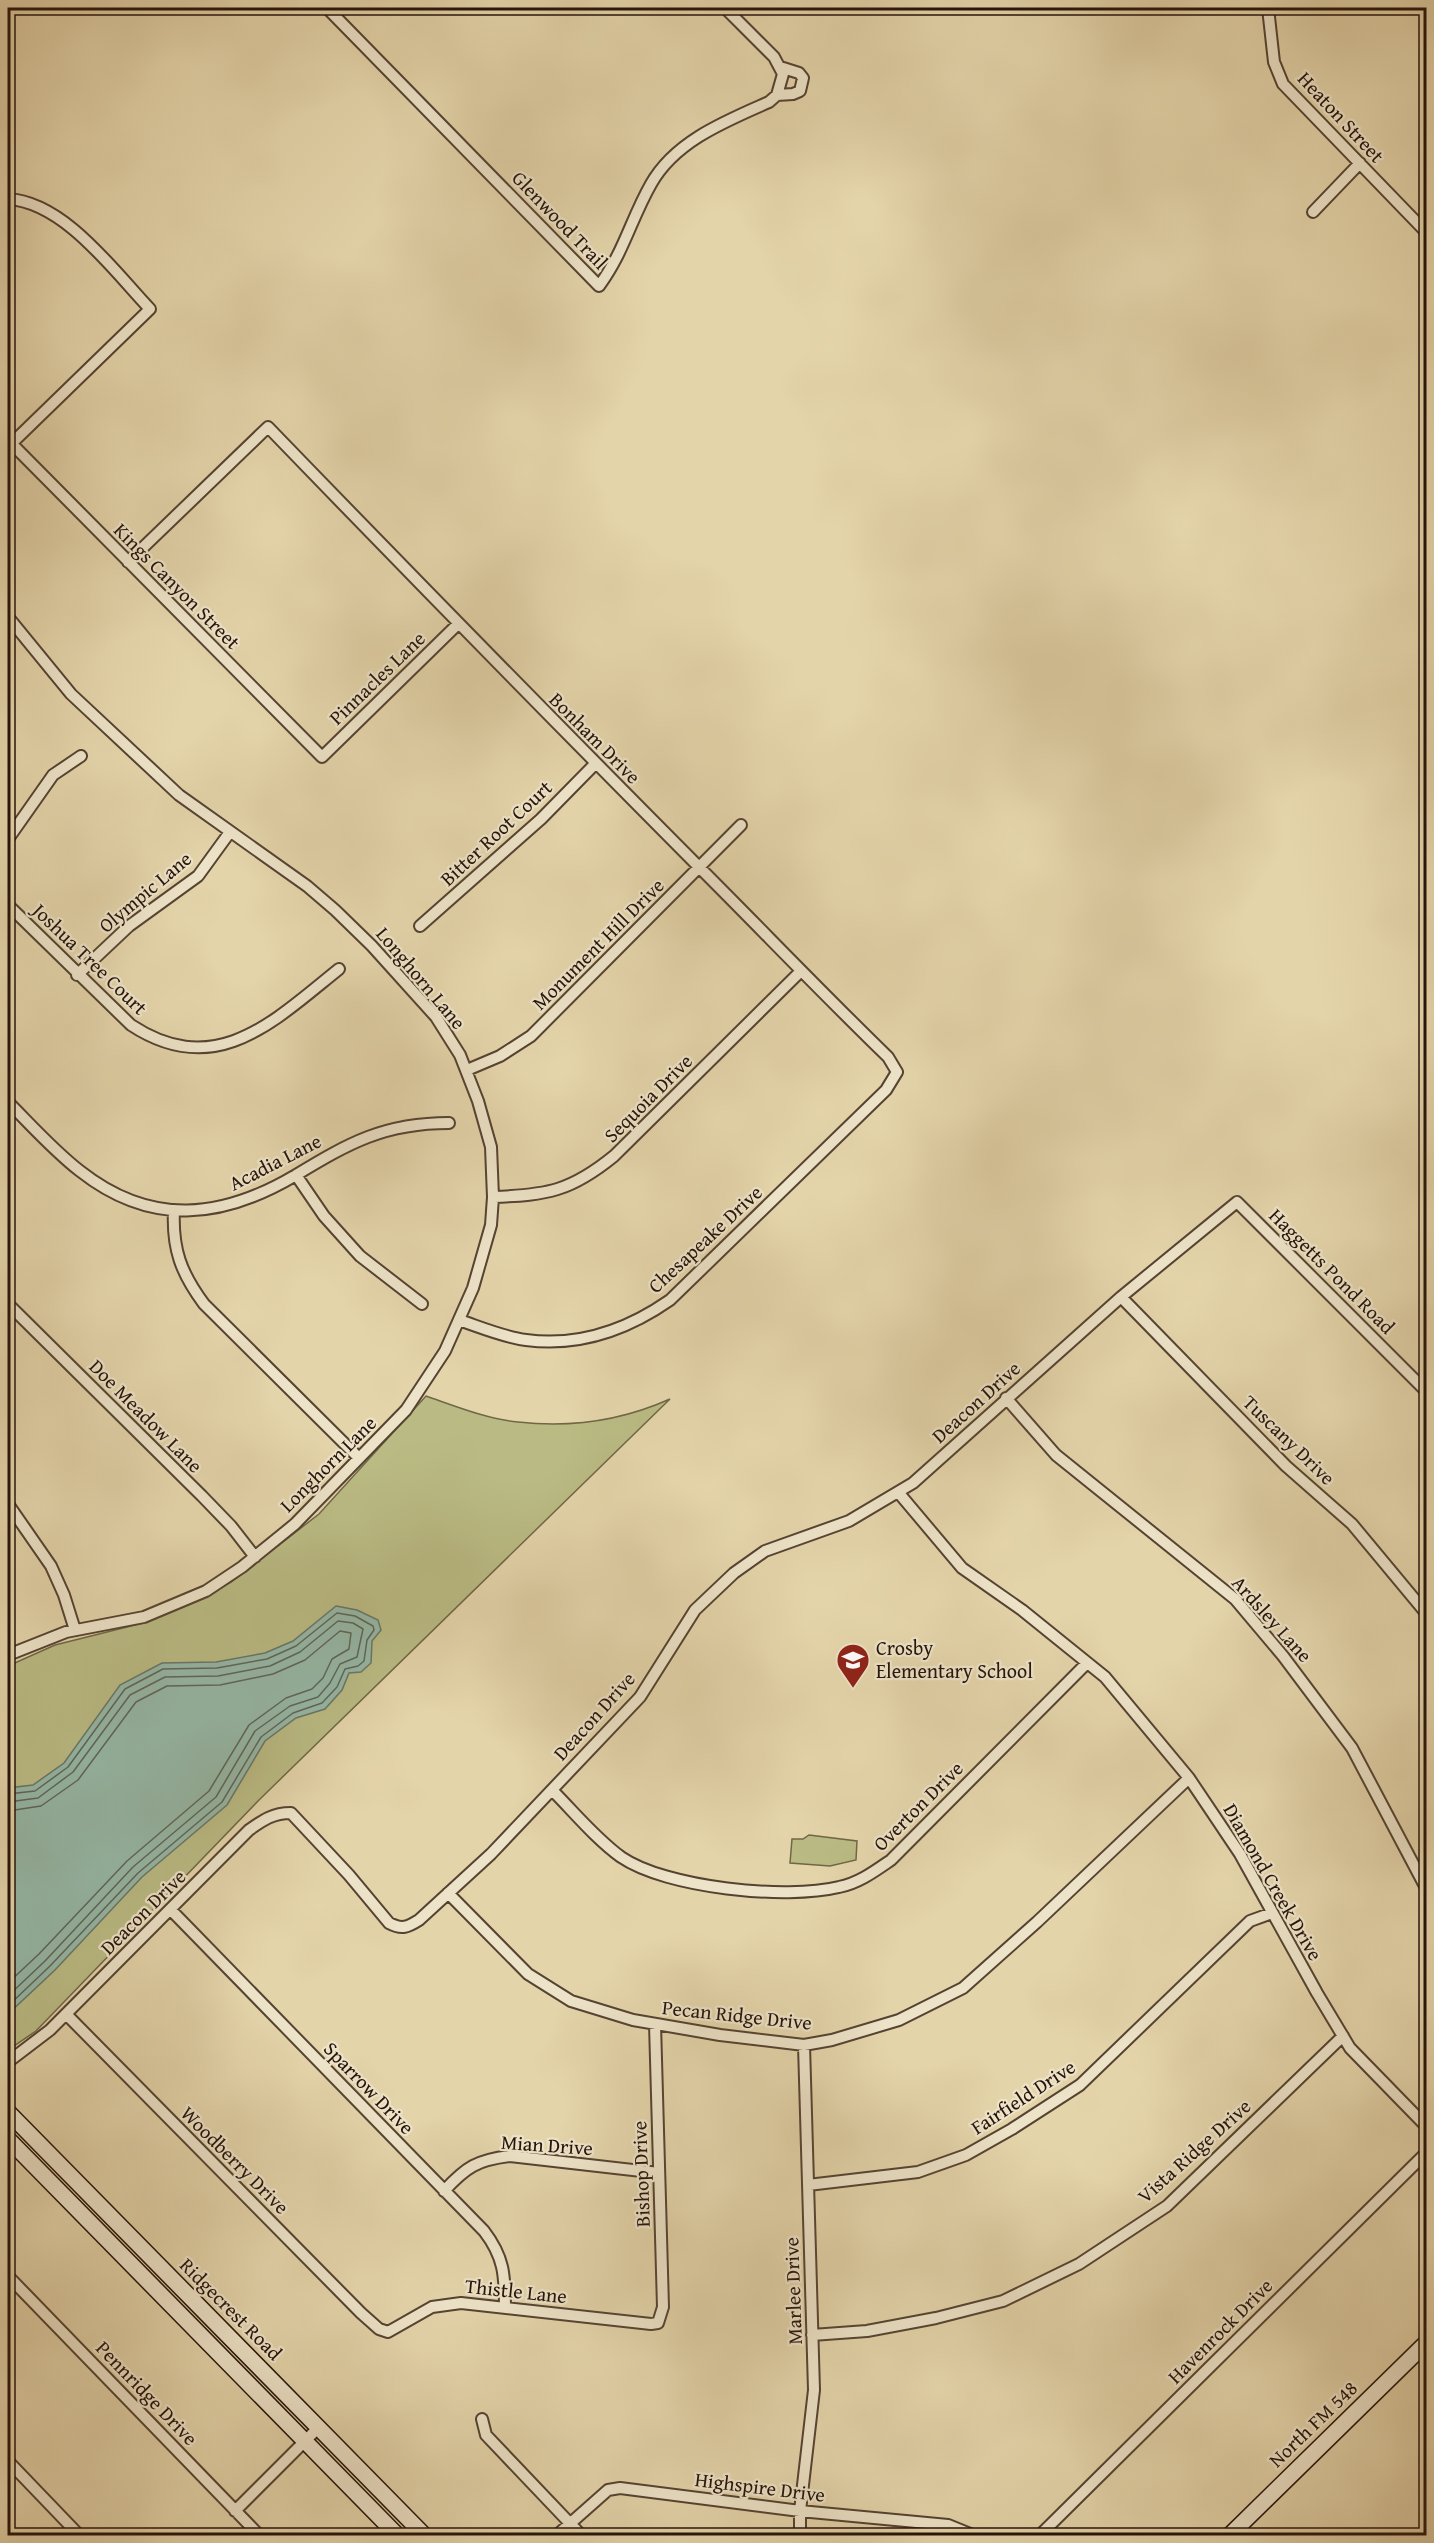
<svg xmlns="http://www.w3.org/2000/svg" width="1434" height="2543" font-family="'Gentium Book Plus',serif">
<rect width="100%" height="100%" fill="#e4d4aa"/>
<filter id="stains"><feTurbulence type="fractalNoise" baseFrequency=".00333" numOctaves="4"/><feColorMatrix values="0 0 0 0 .2 0 0 0 0 .09 0 0 0 0 .02 0 0 0 .5 -.17"/></filter>
<radialGradient id="worn" r=".72"><stop offset=".6" stop-color="#630" stop-opacity="0"/><stop offset="1" stop-color="#630" stop-opacity=".3"/></radialGradient>
<path fill="#babb84" stroke="#706747" stroke-width="1.5" d="M426,1396C455,1406 487,1419 518,1422C570,1428 623,1420 670,1399L259,1800L36,2031L8,2050V1666L55,1645L143,1623L190,1603L231,1582L319,1514Z
M809,1835L857,1841L856,1860L830,1866L790,1863L792,1839H803Z"/>
<path fill="#95b8a7" stroke="#687668" stroke-width="1.5" d="M336,1606L357,1610L378,1620L381,1630L372,1641L371,1663L361,1672L349,1673L342,1690L325,1709L296,1718L265,1741L227,1805L142,1877L55,1970L8,2014V1788L33,1785L64,1763L120,1685L162,1663L216,1662L265,1653L293,1641Z"/>
<g fill="none" stroke-linecap="round" stroke-linejoin="round">
<path stroke="#5d6658" stroke-width="1.5" d="M8,1794L35,1791L68,1767L125,1689L163,1669L217,1668L267,1659L296,1646L337,1613L355,1616L373,1626L374,1630L367,1640L364,1661L358,1666L345,1669L337,1687L322,1703L293,1713L261,1737L222,1802L138,1873L50,1966L8,2006
M8,1802L38,1798L73,1772L130,1695L165,1677L218,1676L270,1666L300,1652L338,1621L353,1623L363,1629L357,1657L340,1664L330,1683L318,1697L290,1706L255,1731L216,1797L133,1867L45,1961L8,1996
M8,1811L41,1806L78,1780L136,1702L167,1686L220,1685L273,1674L305,1660L340,1631L351,1633L349,1649L332,1659L323,1678L312,1689L286,1698L249,1725L209,1791L127,1861L39,1954L8,1983"/>
<g stroke="#554332" stroke-width="14">
<path id="street" d="M327,8L599,286C624,252 631,219 651,184C675,141 726,121 769,102L777,95L783,74L774,57L725,8
M1268,8L1274,62L1283,84L1426,232
M777,95L793,94L800,91L803,78L799,73L780,67
M8,199C64,202 113,270 150,309L11,444
M1313,212L1360,163
M8,440L322,757L458,624
M128,562L268,427C411,575 554,721 699,867C762,930 824,995 888,1057L897,1072L886,1090L670,1300C627,1330 579,1347 526,1340C503,1337 480,1327 459,1320
M8,617L71,694L179,795L307,886L335,910L372,946L436,1017L460,1055L478,1101L491,1147L493,1197L491,1225L473,1288L445,1351L406,1410L295,1524L242,1567L206,1591L144,1617L66,1632L8,1655
M8,839L53,775L81,756
M8,905L131,1025C216,1081 274,1021 339,969
M420,926L541,819L595,764
M77,975L129,926L198,876L230,832
M467,1070L500,1056L531,1036L741,825
M8,1102C31,1125 54,1151 80,1171C151,1227 222,1219 296,1175C349,1143 384,1123 449,1123
M296,1175L324,1216L360,1256L422,1304
M493,1197C548,1195 571,1191 614,1156L800,972
M174,1210C172,1249 181,1273 204,1304L359,1458
M1121,1297L1286,1466L1352,1524L1426,1613
M8,1304L202,1496L231,1526L255,1557
M1006,1398L1056,1455L1235,1599L1283,1656L1352,1748L1426,1888
M898,1492L962,1568L1022,1610L1105,1677L1189,1778L1240,1854L1317,1993L1350,2048L1426,2126
M8,1504L51,1566L64,1595L75,1630
M552,1790C574,1812 595,1838 621,1857C666,1888 786,1900 839,1887C859,1883 875,1871 891,1860L1087,1663
M448,1893L528,1974L571,2001L633,2020L720,2035L804,2045L832,2040L899,2020L963,1988L1037,1922L1189,1778
M171,1910L484,2231C504,2257 505,2275 505,2308
M66,2014L361,2313L379,2329L388,2332L432,2307L461,2303L651,2324L658,2323L663,2307L655,2024
M8,2062L50,2030L249,1830C263,1820 273,1813 291,1813L349,1875L389,1923C402,1930 408,1927 419,1920L491,1854L640,1697L695,1610L734,1573L765,1551L849,1521L913,1483L1121,1297L1237,1202L1426,1391
M808,2185L918,2172L966,2155L1012,2129L1080,2085L1250,1921L1272,1913
M444,2191C466,2167 477,2160 510,2156L659,2173
M8,2276L260,2536
M812,2335L867,2331L936,2318L1003,2301L1079,2264L1167,2206L1343,2036
M482,2419L486,2435L582,2536
M8,2461L80,2536
M235,2511L318,2428
M556,2536L608,2490L620,2488L800,2511L948,2525L975,2536
M800,2536V2511L814,2390L804,2045
M1039,2536L1426,2153"/>
</g>
<g stroke="#25130a" stroke-width="18">
<path id="secondary" d="M8,2112L425,2536
M8,2139L398,2536
M1229,2536L1426,2343"/>
</g>
<use href="#street" stroke="#ede3c8" stroke-width="10"/>
<use href="#secondary" stroke="#ede3c8" stroke-width="15"/>
</g>
<defs>
<g id="school-pin" transform="scale(1.725)"><path d="M0 17L-7.5 6A9.5 9.5 0 1 1 7.5 6Z" fill="#8f2418" stroke="#ede3c8"/><path d="M0-5L7-2L0 1L-7-2ZM-4 1L0 2.5L4 1V4Q0 6-4 4Z" fill="#fff"/></g>
</defs>
<g fill-rule="evenodd">
<use href="#school-pin" x="853" y="1660"/>
</g>
<g text-anchor="middle" stroke-width="4.5" stroke-linejoin="round" paint-order="stroke">
<g font-size="20" fill="#25130a" stroke="#ede3c8">
<text transform="translate(1341 117) rotate(47)" y="7">Heaton Street</text>
<text transform="translate(560 220) rotate(46)" y="7">Glenwood Trail</text>
<text transform="translate(177 586) rotate(45)" y="7">Kings Canyon Street</text>
<text transform="translate(377 678) rotate(-44)" y="7">Pinnacles Lane</text>
<text transform="translate(595 738) rotate(45)" y="7">Bonham Drive</text>
<text transform="translate(496 833) rotate(-43)" y="7">Bitter Root Court</text>
<text transform="translate(145 892) rotate(-40)" y="7">Olympic Lane</text>
<text transform="translate(598 944) rotate(-45)" y="7">Monument Hill Drive</text>
<text transform="translate(90 959) rotate(44)" y="7">Joshua Tree Court</text>
<text transform="translate(421 978) rotate(50)" y="7">Longhorn Lane</text>
<text transform="translate(648 1098) rotate(-45)" y="7">Sequoia Drive</text>
<text transform="translate(275 1162) rotate(-27)" y="7">Acadia Lane</text>
<text transform="translate(705 1239) rotate(-43)" y="7">Chesapeake Drive</text>
<text transform="translate(1332 1271) rotate(45)" y="7">Haggetts Pond Road</text>
<text transform="translate(976 1402) rotate(-42)" y="7">Deacon Drive</text>
<text transform="translate(146 1416) rotate(45)" y="7">Doe Meadow Lane</text>
<text transform="translate(1289 1440) rotate(44)" y="7">Tuscany Drive</text>
<text transform="translate(328 1464) rotate(-45)" y="7">Longhorn Lane</text>
<text transform="translate(1272 1619) rotate(48)" y="7">Ardsley Lane</text>
<text transform="translate(594 1716) rotate(-48)" y="7">Deacon Drive</text>
<text transform="translate(918 1806) rotate(-45)" y="7">Overton Drive</text>
<text transform="translate(1273 1882) rotate(60)" y="7">Diamond Creek Drive</text>
<text transform="translate(143 1912) rotate(-45)" y="7">Deacon Drive</text>
<text transform="translate(737 2015) rotate(6)" y="7">Pecan Ridge Drive</text>
<text transform="translate(369 2088) rotate(46)" y="7">Sparrow Drive</text>
<text transform="translate(1023 2097) rotate(-33)" y="7">Fairfield Drive</text>
<text transform="translate(547 2145) rotate(4)" y="7">Mian Drive</text>
<text transform="translate(1194 2151) rotate(-42)" y="7">Vista Ridge Drive</text>
<text transform="translate(235 2160) rotate(45)" y="7">Woodberry Drive</text>
<text transform="translate(641 2174) rotate(-92)" y="7">Bishop Drive</text>
<text transform="translate(516 2291) rotate(6)" y="7">Thistle Lane</text>
<text transform="translate(793 2291) rotate(-92)" y="7">Marlee Drive</text>
<text transform="translate(231 2309) rotate(45)" y="7">Ridgecrest Road</text>
<text transform="translate(1220 2331) rotate(-45)" y="7">Havenrock Drive</text>
<text transform="translate(147 2393) rotate(46)" y="7">Pennridge Drive</text>
<text transform="translate(1313 2424) rotate(-44)" y="7">North FM 548</text>
<text transform="translate(760 2487) rotate(7)" y="7">Highspire Drive</text>
</g>
<g font-size="20" fill="#25130a" stroke="#ede3c8" text-anchor="start">
<text x="876" y="1655">Crosby<tspan x="876" dy="23">Elementary School</tspan></text>
</g>
</g>
<rect width="1434" height="2543" fill="none" stroke="#e4d4aa" stroke-width="30"/>
<rect x="9" y="9" width="1416" height="2525" fill="none" stroke="#25130a" stroke-width="3"/>
<rect x="15" y="15" width="1404" height="2513" fill="none" stroke="#25130a" stroke-width="1.5"/>
<rect width="100%" height="100%" filter="url(#stains)"/>
<rect width="100%" height="100%" fill="url(#worn)"/>
</svg>
